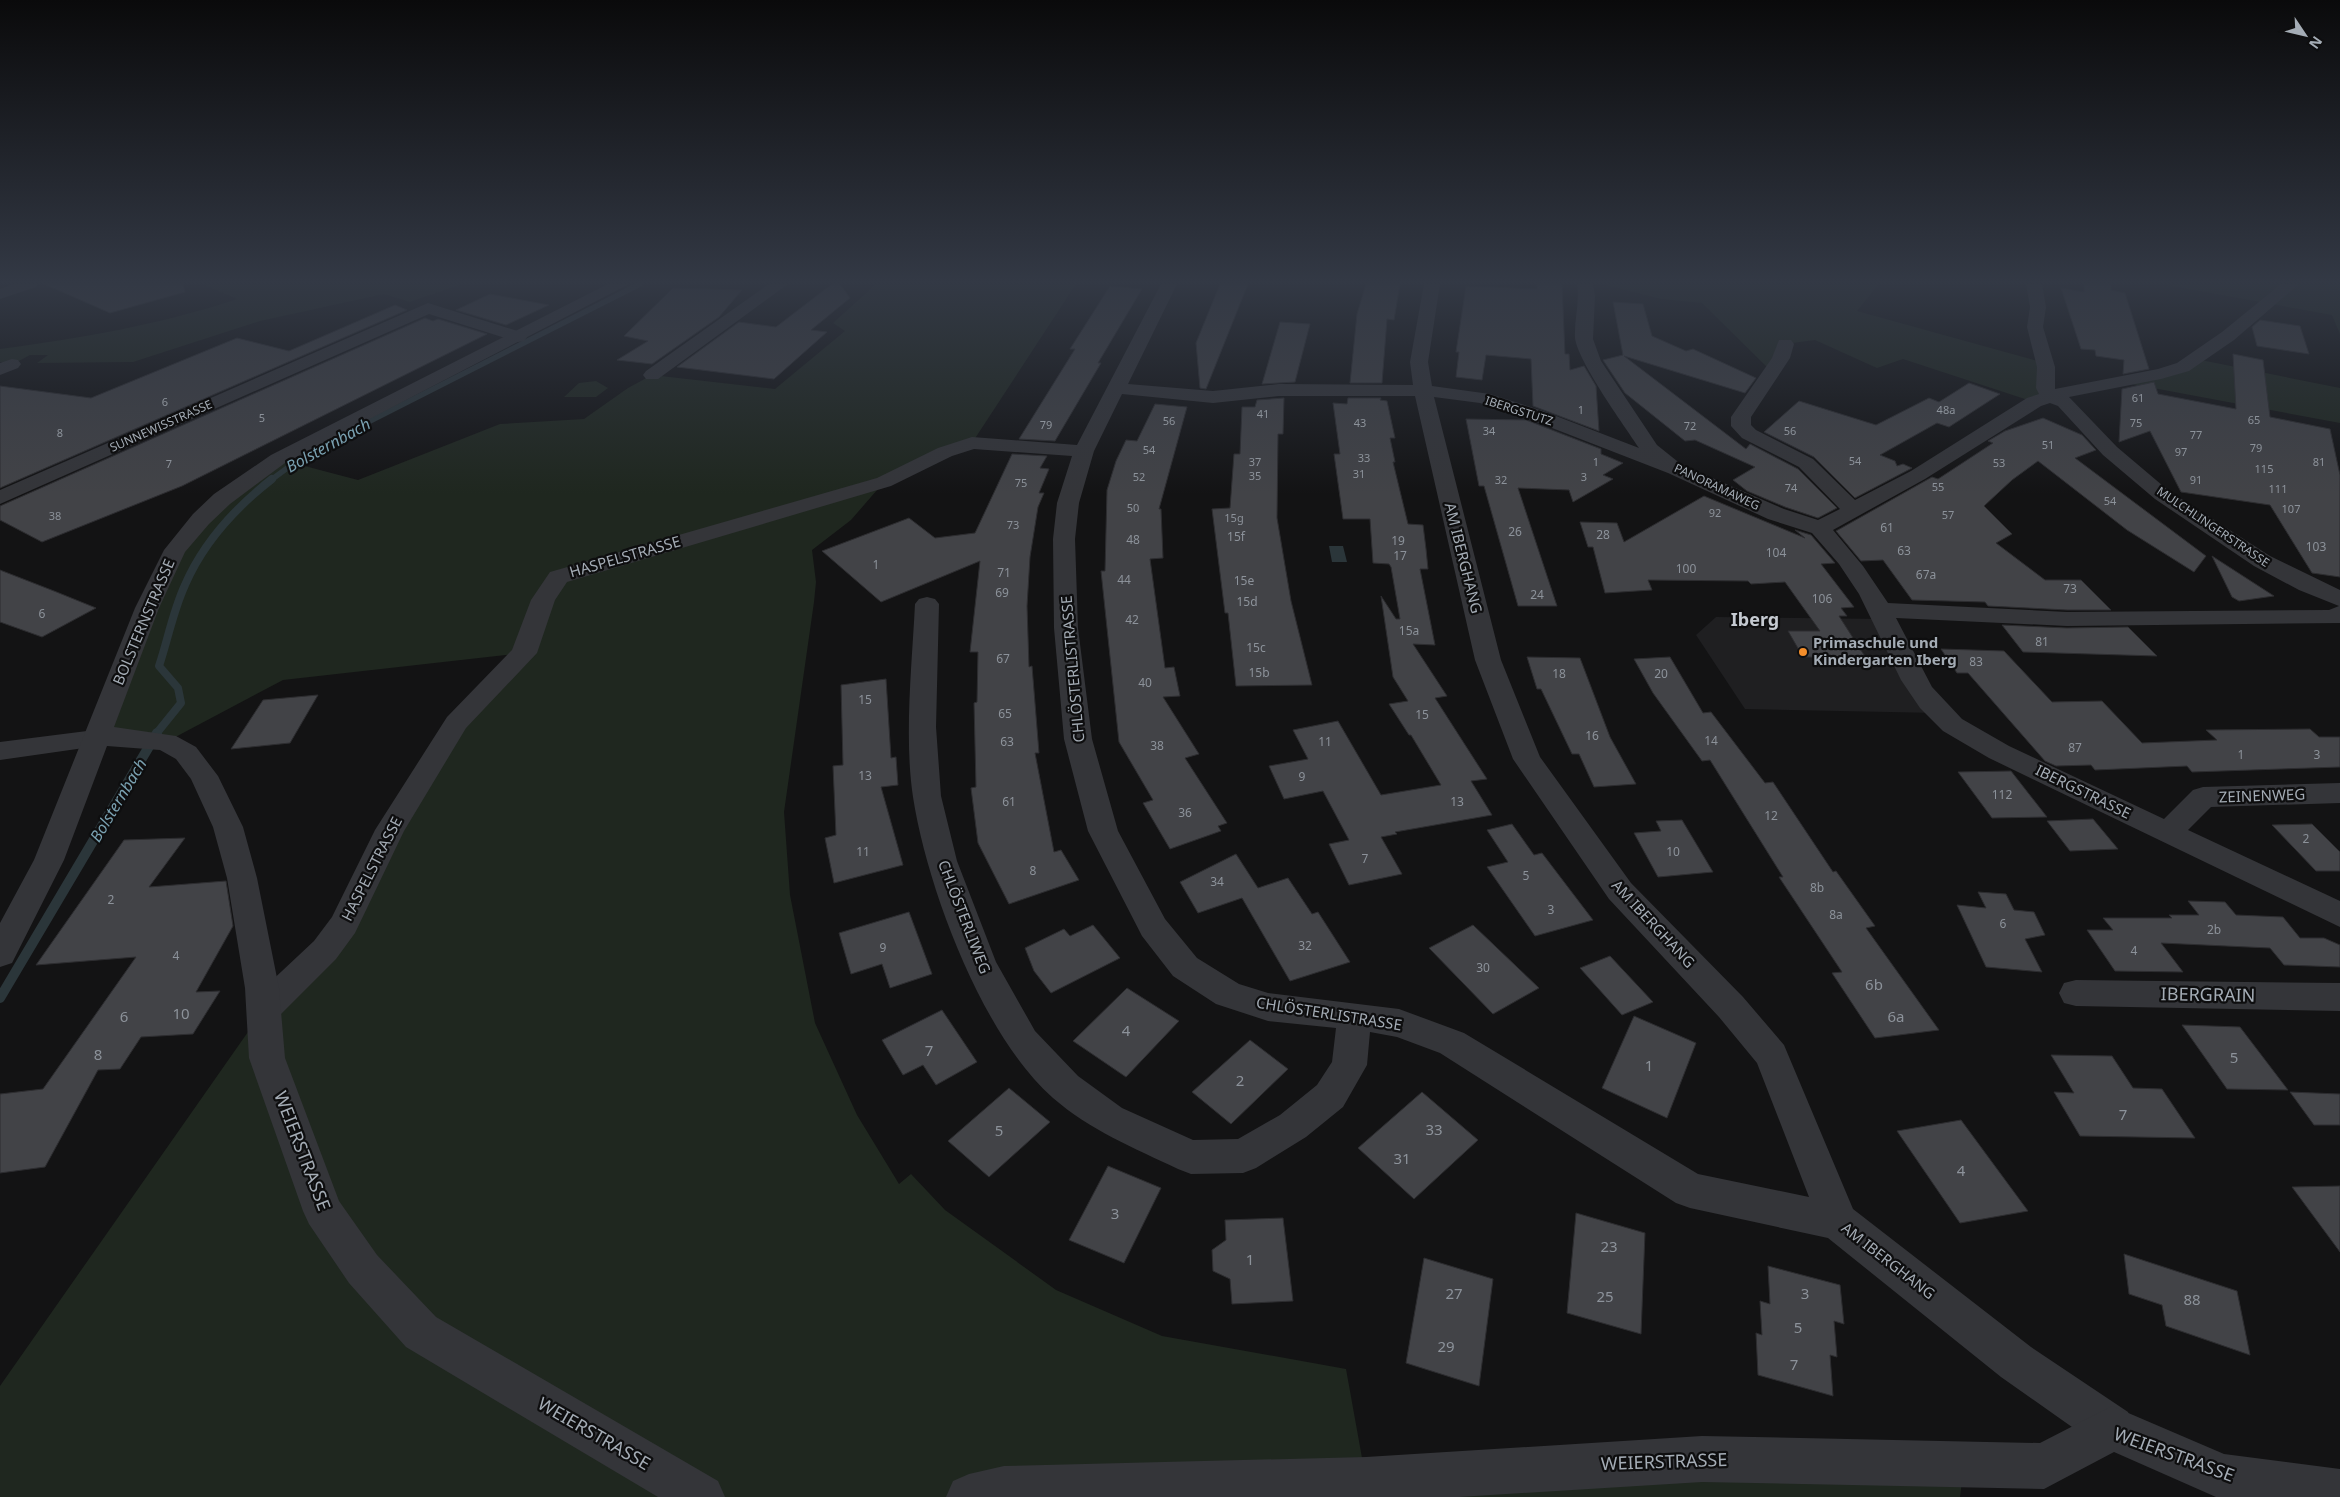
<svg xmlns="http://www.w3.org/2000/svg" width="2340" height="1497" font-family="'Noto Sans',sans-serif">
<rect width="100%" height="100%" fill="#131314"/>
<path fill="#1f1f21" d="M1716,617L1884,619L1938,713L1745,709L1696,635Z"/>
<path fill="#1f271f" d="M202,284H462L410,302L384,294L260,321L133,362L37,363L48,355H30L17,362H0V349C81,338 159,325 237,299Z
M876,284H1076L972,443L884,482L851,520L812,550L816,582L814,602L784,812L790,895L815,1023L857,1115L899,1184L911,1174L945,1210L1056,1290L1162,1336L1346,1369L1366,1480L1964,1465L1960,1497H0V1386L264,1009L325,950L456,723L523,653L283,680L166,742L95,739L175,550L278,459L358,480L500,424L584,419L628,388L652,375L775,389L845,331L833,323Z
M1602,284H1879L1857,311L2045,363V386L2034,402L1903,359L1877,368L1815,340L1785,344L1771,371L1702,303L1661,299Z
M2161,284H2340V334L2332,315Z
M2196,359L2340,388V423L2121,382Z
M596,381L608,388L596,397H564L579,383Z"/>
<path fill="#2b363a" d="M1329,546H1343L1347,562H1332Z"/>
<g fill="none" stroke-linecap="round" stroke-linejoin="round">
<path stroke="#2b363a" stroke-width="5.5" d="M271,480L309,452L640,284"/>
<path stroke="#2b363a" stroke-width="8" d="M156,734L181,703L178,688L159,666C168,639 173,611 185,585C204,541 235,508 272,479"/>
<path stroke="#2b363a" stroke-width="10" d="M0,998L157,733"/>
</g>
<path fill="#424347" stroke="#2d2d30" d="M44,284H183L185,292L110,313Z
M832,284H840L850,298L811,330L827,332L774,379L677,367L739,322L776,327Z
M1220,284H1248L1206,389L1200,388L1196,343Z
M1366,284H1400L1394,320L1387,319L1382,383H1350L1357,314Z
M1537,284H1562L1565,354H1569L1570,370L1584,366L1596,386L1599,431L1533,406L1531,359L1486,355L1482,380L1456,377L1459,352H1456L1466,286L1537,289Z
M2084,284H2111V290L2125,293L2149,369L2123,374L2124,360L2096,356L2095,350L2081,349L2061,288L2084,292Z
M1110,286L1142,289L1098,363H1101L1055,441L1019,439L1075,349H1070Z
M673,288L742,290L719,317L652,364L617,360L648,341L624,336Z
M490,294L549,305L506,325L456,310Z
M1613,302L1643,304L1652,336L1686,351L1693,349L1756,378L1745,393L1624,356L1746,449L1750,444L1798,469L1837,508L1818,518L1785,507L1747,491L1733,480L1755,467L1695,440L1685,441L1625,393L1603,360L1623,355Z
M395,305L407,310L0,488V386L91,398L237,338L289,351Z
M425,318L433,321L438,319L487,334L182,486L42,542L0,520V506Z
M2260,320L2300,326L2309,354L2257,346L2252,327Z
M1280,322L1310,324L1295,382L1262,384Z
M2233,354L2263,360L2270,417L2330,429L2340,475V577L2312,573L2270,505L2181,492L2150,431L2119,442L2122,389L2154,382L2158,394L2236,409Z
M1969,383L2000,394L1949,427L1937,423L1880,455L1895,461L1897,466L1903,464L1912,468L1855,498L1814,457L1764,432L1799,401L1876,425L1929,398L1939,402Z
M1284,398L1283,434H1278L1277,518L1291,601L1312,685L1236,686L1228,613H1225L1212,509L1230,508L1234,454H1240L1242,407H1255L1257,400Z
M1348,398H1381L1380,400L1387,401L1395,438H1390L1395,462H1393L1408,524L1423,525L1426,549L1428,569H1420L1435,645L1413,644L1447,696L1435,698L1487,779L1471,781L1492,815L1395,832L1397,834L1381,837L1402,874L1349,885L1329,844L1349,840L1323,791L1284,799L1269,766L1308,759L1293,730L1338,721L1381,795L1441,785L1411,735H1409L1389,704L1408,701L1393,677L1381,596L1396,619H1400L1391,567L1389,564L1373,563L1370,519H1343L1334,454H1340L1333,403L1347,404Z
M1155,404L1187,407L1159,509H1161L1163,558L1150,559L1165,668L1174,667L1180,696L1163,697L1199,754L1185,758L1227,823L1218,826L1221,831L1170,849L1143,803L1153,800L1119,742L1101,571H1105L1107,490L1116,461L1126,440L1137,441Z
M2043,418L2082,435L2096,450L2075,458L2206,556L2194,572L2127,530L2038,461L2012,480L1984,506L2012,534L1996,543L2045,580H2081L2111,610H2067L1988,606L1985,602L1912,600L1883,560L1861,561L1836,531L1932,477L1938,479L1993,443L1988,441L2005,431Z
M1466,419L1526,420L1601,449V454L1623,463L1603,475L1613,479L1573,502L1569,490L1518,488L1557,606H1518L1484,486H1479Z
M1012,454L1047,456L1040,468L1049,469L1039,493H1044L1038,507L1030,557L1027,606L1029,667L1032,666L1039,753H1035L1054,852L1061,850L1079,880L1009,904L978,843L971,788L976,787L974,703L977,702L978,652H970L980,561L881,602L822,551L909,518L935,538L975,533Z
M1704,496L1805,538L1795,530L1811,535L1835,563L1821,564L1854,607L1841,608L1847,616H1839L1866,658L1803,657L1788,631H1820L1785,582L1751,584L1748,581L1648,580L1652,590L1605,593L1593,547H1588L1580,522L1617,523L1624,542Z
M2212,556L2274,596L2239,601L2232,597Z
M0,570L54,591L96,608L42,637L0,622Z
M2002,625L2067,628L2128,627L2157,656L2023,652Z
M1941,649L2004,651L2052,702L2102,701L2142,743L2217,740L2206,730L2310,729L2319,737H2340V767L2192,772L2187,766L2095,770L2091,765L2056,766L2045,761L1968,673H1957Z
M1527,657L1580,658L1610,737L1636,784L1594,787L1579,754H1572L1541,689H1537Z
M1670,657L1703,713L1711,712L1765,783L1773,782L1833,872L1836,871L1875,926L1866,928L1939,1030L1875,1038L1832,973L1842,972L1779,877H1783L1710,760L1702,761L1653,693L1634,659Z
M886,679L891,758L896,757L898,785L881,787L903,865L834,883L825,838L836,835L833,766L843,765L841,685Z
M318,695L290,743L231,749L263,700Z
M2011,771L2047,817L1992,818L1958,772Z
M2093,819L2118,849L2070,851L2047,821Z
M1682,820L1713,872L1658,877L1634,833L1661,831L1656,821Z
M1512,824L1534,855L1542,853L1593,920L1535,936L1487,867L1508,862L1487,830Z
M2312,824L2340,852V871H2316L2272,825Z
M185,838L149,887L226,881L233,926L196,992L220,991L193,1034L141,1037L120,1069L98,1070L45,1167L0,1173V1094L43,1089L136,957L36,965L124,840Z
M1236,854L1258,888L1288,878L1312,914L1318,912L1350,962L1290,981L1242,898L1198,913L1180,882Z
M1978,892L2006,894L2014,910L2034,912L2045,935L2025,939L2042,972L1986,967L1957,905L1986,908Z
M2188,901L2225,902L2236,915L2283,917L2300,938H2324L2340,945V967L2284,965L2270,948L2161,943L2183,972L2115,971L2087,930H2113L2103,918H2172L2169,915H2199Z
M909,912L932,974L890,988L882,964L851,974L839,933Z
M1093,925L1120,958L1051,993L1034,971L1025,948L1064,929L1070,936Z
M1473,925L1539,988L1493,1014L1429,948Z
M1610,956L1624,971L1653,1002L1622,1015L1580,968Z
M1127,988L1179,1021L1126,1077L1073,1041Z
M942,1010L977,1062L936,1085L923,1065L903,1075L882,1040Z
M1634,1016L1696,1043L1667,1118L1602,1088Z
M2182,1025L2240,1027L2288,1090L2227,1089Z
M1250,1040L1288,1069L1231,1124L1192,1092Z
M2051,1055L2112,1056L2133,1088L2162,1089L2195,1138L2080,1136L2054,1092L2074,1093Z
M1009,1088L1050,1122L989,1177L948,1141Z
M1422,1092L1478,1140L1414,1199L1358,1148Z
M2290,1092L2340,1094V1125H2314Z
M1961,1120L2028,1211L1960,1223L1897,1131Z
M1108,1166L1161,1188L1124,1263L1069,1240Z
M2340,1186V1252L2292,1187Z
M1576,1213L1645,1233L1641,1334L1567,1313Z
M1283,1218L1293,1301L1232,1304L1230,1279L1213,1271L1212,1250L1226,1240L1225,1220Z
M2124,1254L2237,1291L2250,1355L2166,1326L2162,1305L2129,1294Z
M1424,1258L1493,1279L1479,1386L1406,1363Z
M1768,1266L1840,1285L1844,1324L1834,1321L1837,1357L1830,1355L1833,1396L1758,1375L1756,1333L1762,1335L1760,1301L1770,1304Z"/>
<g fill="none" stroke-linecap="round" stroke-linejoin="round">
<path fill="#343539" fill-rule="evenodd" d="M13,284H38L36,287L0,299V289Z
M769,284H788L658,379H646L643,375L646,371Z
M1161,284H1177L1128,384L1213,391L1279,384L1413,385L1410,362L1424,284H1440L1428,362L1432,386L1490,394L1543,411L1639,448C1624,425 1578,362 1575,338C1574,320 1580,303 1577,284H1593L1595,296L1593,339L1601,361L1657,445L1682,465L1784,509L1818,520L1840,509L1799,467L1742,438L1731,426V417L1772,358L1779,340H1791L1794,344L1790,358L1751,417V425L1756,430L1813,459L1855,500L1911,471L2027,398L2039,394L2036,388L2037,367L2027,327L2030,307L2026,284H2042L2046,307L2043,327L2055,367V389L2158,369L2177,363L2222,332L2281,284H2299L2234,340L2189,371L2161,379L2069,397L2117,447L2169,491L2270,556L2340,590V623L2067,626L1896,618L1932,687L1962,719L2009,746L2164,819L2193,790L2203,787L2340,783V803L2211,807L2188,830L2340,901V927L1989,758L1943,731L1920,708L1901,680L1859,594L1839,564L1812,533L1768,519L1668,473L1529,419L1480,403L1434,397L1501,660L1540,757L1631,883L1743,997L1784,1045L1853,1209L2031,1347L2128,1412L2134,1428L2128,1444L2112,1450L2096,1444L2001,1377L1828,1238L1690,1208L1676,1203L1440,1053L1397,1037L1370,1032L1367,1065L1343,1107L1306,1137L1256,1168L1243,1173L1191,1174L1178,1169C1134,1148 1090,1130 1053,1098C983,1037 927,888 913,797C904,738 912,664 915,604L919,599L927,597L935,599L939,604L936,727L941,796L957,861L996,962L1035,1031L1078,1076L1122,1108L1193,1140L1238,1139L1280,1115L1317,1085L1332,1062L1336,1028L1268,1021L1216,1004L1173,976L1142,936L1088,831L1064,739L1054,628L1053,539L1057,503L1072,456L974,449L952,456L891,486L567,582L555,600L537,653L466,728L404,831L355,933L336,959L276,1019L264,1023L252,1019L247,1009L252,999L314,941L332,917L375,830L447,717L512,650L531,600L550,572L877,478L938,448L972,437L1077,445ZM1122,394L1213,403L1279,396H1415L1475,660L1513,759L1609,899L1719,1017L1757,1063L1809,1197L1698,1174L1464,1033L1399,1009L1268,993L1239,984L1197,958L1165,919L1118,831L1092,739L1078,628L1075,539L1079,503L1094,451ZM2050,403L2058,406L2103,455L2155,499L2254,566L2299,590L2339,606L2329,610L2067,612L1888,603L1863,566L1833,530L1925,479L2041,406Z
M428,303L524,333L527,337L524,341L518,342L429,314L0,504V490Z
M12,359L18,360L21,364L18,368L0,375V363Z
M95,730L105,733L109,739L105,745L0,760V742Z
M2076,980L2340,983V1011L2076,1006L2064,1003L2059,993L2064,983Z"/>
<path fill="#343539" fill-rule="evenodd" d="M608,284H629L285,463L230,504L209,524L185,552L159,608L114,727L176,736L196,747L218,776L243,827L257,878L279,988L285,1058L339,1201L377,1255L436,1317L718,1481L725,1497H658L406,1347L349,1283L309,1224L303,1211L249,1058L245,988L227,878L213,827L191,779L176,759L160,750L107,746L64,860L12,963L0,967V923L34,860L135,608L164,550L193,514L214,494L271,455Z
M2112,1406L2224,1454L2340,1469V1497H2216L2114,1452L2044,1489L1702,1482L1459,1497H946L953,1481L969,1474L1004,1466L1366,1457L1702,1436L2040,1443Z"/>
</g>
<linearGradient id="sky" x2="0" y2="1"><stop stop-color="#0a0a0b"/><stop offset="0.57" stop-color="#333945"/><stop offset="1" stop-color="#333945" stop-opacity="0"/></linearGradient>
<rect width="2340" height="494" fill="url(#sky)"/>
<circle fill="#f48e2b" stroke="#0e0e0f" stroke-width="2" cx="1803" cy="652" r="5"/>
<g text-anchor="middle" stroke-width="4.5" stroke-linejoin="round" paint-order="stroke">
<g font-size="11" fill="#8c929a">
<text x="2138" y="402">61</text>
<text x="165" y="406">6</text>
<text x="1581" y="414">1</text>
<text x="1946" y="414">48a</text>
<text x="1263" y="418">41</text>
<text x="262" y="422">5</text>
<text x="2254" y="424">65</text>
<text x="1169" y="425">56</text>
<text x="1360" y="427">43</text>
<text x="2136" y="427">75</text>
<text x="1046" y="429">79</text>
<text x="1690" y="430">72</text>
<text x="1489" y="435">34</text>
<text x="1790" y="435">56</text>
<text x="60" y="437">8</text>
<text x="2196" y="439">77</text>
<text x="2048" y="449">51</text>
<text x="2256" y="452">79</text>
<text x="1149" y="454">54</text>
<text x="2181" y="456">97</text>
<text x="1364" y="462">33</text>
<text x="1855" y="465">54</text>
<text x="1255" y="466">37</text>
<text x="1596" y="466">1</text>
<text x="2319" y="466">81</text>
<text x="1999" y="467">53</text>
<text x="169" y="468">7</text>
<text x="2264" y="473">115</text>
<text x="1359" y="478">31</text>
<text x="1255" y="480">35</text>
<text x="1139" y="481">52</text>
<text x="1584" y="481">3</text>
<text x="1501" y="484">32</text>
<text x="2196" y="484">91</text>
<text x="1021" y="487">75</text>
<text x="1938" y="491">55</text>
<text x="1791" y="492">74</text>
<text x="2278" y="493">111</text>
<text x="2110" y="505">54</text>
<text x="1133" y="512">50</text>
<text x="2291" y="513">107</text>
<text x="1715" y="517">92</text>
<text x="1948" y="519">57</text>
<text x="55" y="520">38</text>
<text x="1234" y="522">15g</text>
<text x="1013" y="529">73</text>
</g>
<g font-size="12" fill="#a4acb5" stroke="#0e0e0f">
<text transform="translate(1519 411) rotate(18)" y="4">IBERGSTUTZ</text>
<text transform="translate(161 426) rotate(-24)" y="4">SUNNEWISSTRASSE</text>
<text transform="translate(1717 487) rotate(25)" y="4">PANORAMAWEG</text>
<text transform="translate(2213 527) rotate(34)" y="4">MULCHLINGERSTRASSE</text>
</g>
<g font-size="12" fill="#8c929a">
<text x="1887" y="532">61</text>
<text x="1515" y="536">26</text>
<text x="1603" y="539">28</text>
<text x="1236" y="541">15f</text>
<text x="1133" y="544">48</text>
<text x="1398" y="545">19</text>
<text x="2316" y="551">103</text>
<text x="1904" y="555">63</text>
<text x="1776" y="557">104</text>
<text x="1400" y="560">17</text>
<text x="876" y="569">1</text>
<text x="1686" y="573">100</text>
<text x="1004" y="577">71</text>
<text x="1926" y="579">67a</text>
<text x="1124" y="584">44</text>
<text x="1244" y="585">15e</text>
<text x="2070" y="593">73</text>
<text x="1002" y="597">69</text>
<text x="1537" y="599">24</text>
<text x="1822" y="603">106</text>
<text x="1247" y="606">15d</text>
<text x="42" y="618">6</text>
<text x="1132" y="624">42</text>
<text x="1409" y="635">15a</text>
<text x="2042" y="646">81</text>
<text x="1256" y="652">15c</text>
<text x="1003" y="663">67</text>
<text x="1976" y="666">83</text>
<text x="1259" y="677">15b</text>
<text x="1559" y="678">18</text>
<text x="1661" y="678">20</text>
<text x="1145" y="687">40</text>
<text x="865" y="704">15</text>
<text x="1005" y="718">65</text>
<text x="1422" y="719">15</text>
<text x="1592" y="740">16</text>
<text x="1711" y="745">14</text>
<text x="1007" y="746">63</text>
<text x="1325" y="746">11</text>
<text x="1157" y="750">38</text>
<text x="2075" y="752">87</text>
<text x="2241" y="759">1</text>
<text x="2317" y="759">3</text>
<text x="865" y="780">13</text>
<text x="1302" y="781">9</text>
<text x="2002" y="799">112</text>
<text x="1009" y="806">61</text>
<text x="1457" y="806">13</text>
<text x="1185" y="817">36</text>
<text x="1771" y="820">12</text>
<text x="2306" y="843">2</text>
<text x="863" y="856">11</text>
<text x="1673" y="856">10</text>
<text x="1365" y="863">7</text>
<text x="1033" y="875">8</text>
<text x="1526" y="880">5</text>
<text x="1217" y="886">34</text>
<text x="1817" y="892">8b</text>
<text x="111" y="904">2</text>
<text x="1551" y="914">3</text>
<text x="1836" y="919">8a</text>
<text x="2003" y="928">6</text>
<text x="2214" y="934">2b</text>
<text x="1305" y="950">32</text>
<text x="883" y="952">9</text>
<text x="2134" y="955">4</text>
<text x="176" y="960">4</text>
<text x="1483" y="972">30</text>
</g>
<g font-size="15" fill="#a4acb5" stroke="#0e0e0f">
<text transform="translate(625 557) rotate(-16)" y="5">HASPELSTRASSE</text>
<text transform="translate(1463 558) rotate(76)" y="5">AM IBERGHANG</text>
<text transform="translate(144 622) rotate(-67)" y="5">BOLSTERNSTRASSE</text>
<text transform="translate(1073 669) rotate(-95)" y="5">CHLÖSTERLISTRASSE</text>
<text transform="translate(2083 792) rotate(26)" y="5">IBERGSTRASSE</text>
<text transform="translate(2262 796) rotate(-2)" y="5">ZEINENWEG</text>
<text transform="translate(372 869) rotate(-63)" y="5">HASPELSTRASSE</text>
<text transform="translate(964 917) rotate(69)" y="5">CHLÖSTERLIWEG</text>
<text transform="translate(1653 924) rotate(47)" y="5">AM IBERGHANG</text>
<text transform="translate(1329 1014) rotate(9)" y="5">CHLÖSTERLISTRASSE</text>
<text transform="translate(1888 1261) rotate(38)" y="5">AM IBERGHANG</text>
</g>
<g font-size="15" font-weight="bold" fill="#a4acb5" stroke="#0e0e0f" text-anchor="start">
<text x="1813" y="648">Primaschule und<tspan x="1813" dy="17">Kindergarten Iberg</tspan></text>
</g>
<g font-size="15" fill="#8c929a">
<text x="1874" y="990">6b</text>
<text x="181" y="1019">10</text>
<text x="124" y="1022">6</text>
<text x="1896" y="1022">6a</text>
<text x="1126" y="1036">4</text>
<text x="929" y="1056">7</text>
<text x="98" y="1060">8</text>
<text x="2234" y="1063">5</text>
<text x="1649" y="1071">1</text>
<text x="1240" y="1086">2</text>
<text x="2123" y="1120">7</text>
<text x="1434" y="1135">33</text>
<text x="999" y="1136">5</text>
<text x="1402" y="1164">31</text>
<text x="1961" y="1176">4</text>
<text x="1115" y="1219">3</text>
<text x="1609" y="1252">23</text>
<text x="1250" y="1265">1</text>
<text x="1454" y="1299">27</text>
<text x="1805" y="1299">3</text>
<text x="1605" y="1302">25</text>
<text x="2192" y="1305">88</text>
<text x="1798" y="1333">5</text>
<text x="1446" y="1352">29</text>
<text x="1794" y="1370">7</text>
</g>
<g font-size="16" font-style="italic" fill="#7aa1b1" stroke="#0e0e0f">
<text transform="translate(328 445) rotate(-29)" y="6">Bolsternbach</text>
<text transform="translate(118 800) rotate(-59)" y="6">Bolsternbach</text>
</g>
<g font-size="18" font-weight="bold" fill="#c5cad1" stroke="#0e0e0f">
<text x="1755" y="626">Iberg</text>
</g>
<g font-size="18" fill="#a4acb5" stroke="#0e0e0f">
<text transform="translate(2208 995) rotate(1)" y="6">IBERGRAIN</text>
<text transform="translate(302 1151) rotate(69)" y="6">WEIERSTRASSE</text>
<text transform="translate(594 1434) rotate(30)" y="6">WEIERSTRASSE</text>
<text transform="translate(2174 1455) rotate(20)" y="6">WEIERSTRASSE</text>
<text transform="translate(1664 1462) rotate(-2)" y="6">WEIERSTRASSE</text>
</g>
</g>
<g transform="translate(2305 35) rotate(125)" stroke="#0e0e0f" stroke-width="4" paint-order="stroke">
<path d="M0-4L9 19L0 12L-9 19Z" fill="#a4acb5"/>
<text y="-8" font-size="14" font-weight="bold" text-anchor="middle" fill="#a4acb5">N</text>
</g>
</svg>
